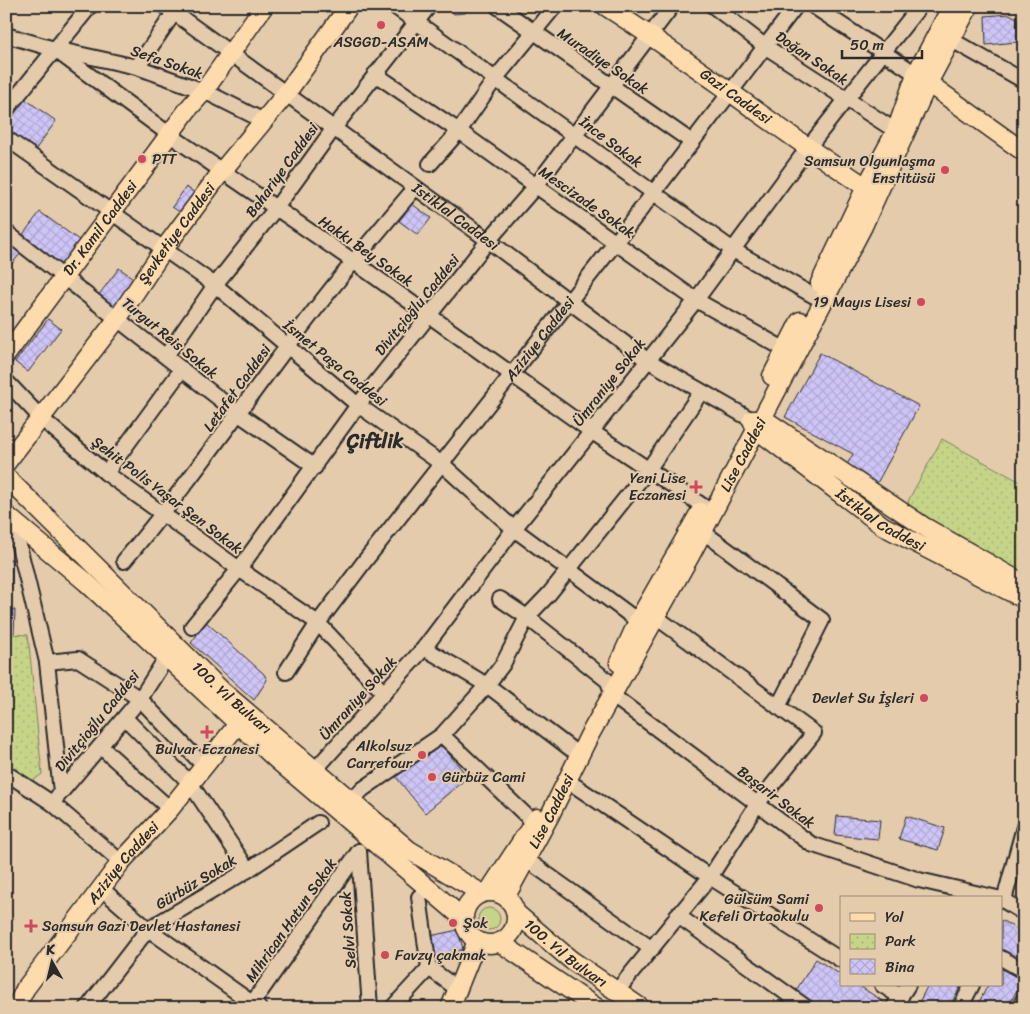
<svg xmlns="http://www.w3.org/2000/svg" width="1030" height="1014" font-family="Sriracha,sans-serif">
<defs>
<pattern id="park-dots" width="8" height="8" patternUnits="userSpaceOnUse" patternTransform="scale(1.25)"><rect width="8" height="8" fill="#c6d488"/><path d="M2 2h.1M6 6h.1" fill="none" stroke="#aab676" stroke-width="1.8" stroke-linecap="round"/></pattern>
<pattern id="building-cross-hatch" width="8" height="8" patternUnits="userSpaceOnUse" patternTransform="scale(1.25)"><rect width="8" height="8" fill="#cec5f7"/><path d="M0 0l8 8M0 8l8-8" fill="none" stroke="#b1a9d4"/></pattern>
</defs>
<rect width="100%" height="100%" fill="#e4cbac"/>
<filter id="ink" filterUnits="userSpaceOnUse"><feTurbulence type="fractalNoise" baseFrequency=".02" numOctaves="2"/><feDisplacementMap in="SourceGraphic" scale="10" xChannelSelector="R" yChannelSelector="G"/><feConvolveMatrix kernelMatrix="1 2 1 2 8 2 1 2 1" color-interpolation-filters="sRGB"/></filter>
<g filter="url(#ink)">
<path fill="#c6d488" stroke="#78805a" d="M478 919a11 11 0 1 1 22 0a11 11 0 1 1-22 0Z"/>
<path fill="url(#park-dots)" stroke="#78805a" d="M942,439L1024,484V574L907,508L909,499Z
M6,634L28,635L42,774L30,783L6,766Z"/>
<path fill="url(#building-cross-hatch)" stroke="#2b2b2b" d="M449,6H470L465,13L454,14Z
M1009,14L1017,18V42L986,45L985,16Z
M25,99L56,121L35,150L6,129V125Z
M186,187L200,196L186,216L172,207Z
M412,204L431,218L418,235L399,221Z
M40,212L83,243L64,269L21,237Z
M6,235L24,249L6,271Z
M119,268L136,280L115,308L98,296Z
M48,319L61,329L28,372L15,362Z
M820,353L919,406L876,485L845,468L853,454L785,417Z
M6,559H12L10,609L15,610L14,633H6Z
M206,622L264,674L267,680L254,700L191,643Z
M439,742L468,777L425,813L396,777Z
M837,816L880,820L878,839L835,835Z
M906,816L945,828L938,850L899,839Z
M1001,920L1024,933V964L1001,950Z
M458,930L463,949L435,964L430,936Z
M816,959L841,975V985H858L887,1004L884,1008H820L795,992Z
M1001,969L1022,980L1008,1008H976L988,985H1001Z
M928,985H961L949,1008H916Z"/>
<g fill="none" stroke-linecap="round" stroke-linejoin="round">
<g stroke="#2b2b2b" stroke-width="18">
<g id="minor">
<path id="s1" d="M165,6L473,229L647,360L752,420"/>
<path d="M394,6L733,250L814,296"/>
<path d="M497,6L692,142"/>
<path d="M713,6L766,47L896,131"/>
<path d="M813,6L916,74"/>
<path d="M6,35L54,49L170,135L353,261L591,431L703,506"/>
<path d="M950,39L1024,81"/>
<path d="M60,50L137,67L204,91L264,121"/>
<path d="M137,67L178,7"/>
<path d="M375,74L459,131L696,300L784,349"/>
<path d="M6,110L90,6"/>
<path d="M6,138L215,285L358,405L442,464L514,529L638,621"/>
<path d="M430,164L459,131L495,79L555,6"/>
<path d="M6,232L239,414L315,467"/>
<path d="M166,356L215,285L276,208L334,128L429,6"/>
<path d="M6,381L42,419L106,473L239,569L318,623L384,693"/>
<path d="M106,473L182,369"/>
<path d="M13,521L47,662L61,792"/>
<path d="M702,531L822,620L778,707"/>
<path d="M124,561C182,492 233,419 287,347C327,292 371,240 415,188"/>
<path d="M500,599L527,617L608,681L613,696L811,844L919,880L997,898"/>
<path d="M192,627L239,569L358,405L488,241L535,187L672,6"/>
<path d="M424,648L487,685L571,749"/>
<path d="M47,662L78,659L140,699L204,766"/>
<path id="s2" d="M286,672L318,623L364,562L616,242L796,6"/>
<path d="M125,718L190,783L248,870"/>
<path d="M442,735L534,823"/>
<path d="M101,747L170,809"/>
<path d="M314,771L424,648L514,529L696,300L807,149L920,6"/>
<path d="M6,773L52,803L121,862"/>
<path d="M568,781L710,877L841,960"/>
<path d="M351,801L363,789L442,735L487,685L503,664L527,617L549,594L648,470L701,392"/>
<path d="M52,803L140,699L166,658"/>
<path d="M359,851L370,1008"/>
<path d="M527,860L652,949"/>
<path d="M102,889L148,929L259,1008"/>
<path d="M419,897L429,968L459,990"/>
<path d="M1001,899L1024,913"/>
<path d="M1004,900L1024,827"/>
<path d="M677,915L807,1008"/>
<path d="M1001,958L1024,971"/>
<path d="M882,985L901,997"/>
<path d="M616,992L710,877L758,803L814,733L656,617"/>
<path d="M87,1008L148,929L248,870L318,823"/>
<path d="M249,1008L359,851"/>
<path d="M392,1008L429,968"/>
<path d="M893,1008L908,985"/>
<path d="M960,1008L972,985"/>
<path d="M1019,1008L1024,999"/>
</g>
</g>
<g stroke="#2b2b2b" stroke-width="21">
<g id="major">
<path id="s3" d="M605,6C695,63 777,129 866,187"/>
<path d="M928,83L1024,152"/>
<path d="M820,283L866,187L896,131L916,74L952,6"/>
<path id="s4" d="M6,355L189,108L204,91L264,6"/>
<path d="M772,376L800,321"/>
<path id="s5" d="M6,463L118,318L164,249L222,171L285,95L349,6"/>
<path id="s6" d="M6,477L221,690L409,850L481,893"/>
<path d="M6,515L86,582L277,760L463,918"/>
<path id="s7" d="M1024,584L923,526L765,420H752L756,429L883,526L1024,599"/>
<path d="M619,663L638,621L700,512"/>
<path d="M489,891L537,818"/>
<circle cx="490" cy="918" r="26"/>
<path id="s8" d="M506,896L549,817L589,736L691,554L863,226L928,83L969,6"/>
<path id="s9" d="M516,913L571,960L641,1008"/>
<path d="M499,942L597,1008"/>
<path id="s10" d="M16,1008L25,989L121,862L170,809L238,724"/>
<path d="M450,1008L477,941"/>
</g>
</g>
<use href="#minor" stroke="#e4cbac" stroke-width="14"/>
<use href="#major" stroke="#fedbac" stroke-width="18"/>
</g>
</g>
<g fill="#d1495b" stroke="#e4cbac" stroke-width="2">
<circle cx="381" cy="25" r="5"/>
<circle cx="142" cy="159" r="5"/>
<circle cx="945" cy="170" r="5"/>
<circle cx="921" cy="302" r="5"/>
<path d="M693.5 479.5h5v5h5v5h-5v5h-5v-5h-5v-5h5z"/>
<circle cx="924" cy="698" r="5"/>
<path d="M204.5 724.5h5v5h5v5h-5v5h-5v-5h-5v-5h5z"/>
<circle cx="422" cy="755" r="5"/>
<circle cx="432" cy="777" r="5"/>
<circle cx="819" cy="908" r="5"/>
<circle cx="453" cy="923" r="5"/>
<path d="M28.5 918.5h5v5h5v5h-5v5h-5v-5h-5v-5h5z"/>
<circle cx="385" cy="955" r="5"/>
</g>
<g text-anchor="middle" stroke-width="4" stroke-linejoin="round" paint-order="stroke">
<g font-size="15" fill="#2b2b2b" stroke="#e4cbac" text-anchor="end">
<text x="381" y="47" text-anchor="middle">ASGGD-ASAM</text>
<text x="152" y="164" text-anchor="start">PTT</text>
<text x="935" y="166">Samsun Olgunlaşma<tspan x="935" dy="17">Enstitüsü</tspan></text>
<text x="911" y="307">19 Mayıs Lisesi</text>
<text x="686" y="483">Yeni Lise<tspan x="686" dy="17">Eczanesi</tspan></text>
<text x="914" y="703">Devlet Su İşleri</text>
<text x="412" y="751">Alkolsuz<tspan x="412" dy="17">Carrefour</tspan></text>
<text x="207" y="754" text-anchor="middle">Bulvar Eczanesi</text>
<text x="442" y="782" text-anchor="start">Gürbüz Cami</text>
<text x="809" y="904">Gülsüm Sami<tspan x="809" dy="17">Kefeli Ortaokulu</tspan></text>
<text x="463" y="928" text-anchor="start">Şok</text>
<text x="42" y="931" text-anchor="start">Samsun Gazi Devlet Hastanesi</text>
<text x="395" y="960" text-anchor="start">Favzy çakmak</text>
</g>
<g font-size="15" fill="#2b2b2b" stroke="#e4cbac">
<text transform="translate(812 58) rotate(34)" y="5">Doğan Sokak</text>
<text transform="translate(603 61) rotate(34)" y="5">Muradiye Sokak</text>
<text transform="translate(167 62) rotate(19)" y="5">Sefa Sokak</text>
<text dy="5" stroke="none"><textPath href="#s3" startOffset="159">Gazi Caddesi</textPath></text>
<text transform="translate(611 142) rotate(37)" y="5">İnce Sokak</text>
<text transform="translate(282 170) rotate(-54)" y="5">Bahariye Caddesi</text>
<text transform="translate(587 202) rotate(35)" y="5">Mescizade Sokak</text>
<text dy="5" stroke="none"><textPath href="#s1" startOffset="359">İstiklal Caddesi</textPath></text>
<text dy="5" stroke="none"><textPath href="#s4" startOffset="158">Dr. Kamil Caddesi</textPath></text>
<text dy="5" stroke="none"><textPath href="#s5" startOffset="286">Şevketiye Caddesi</textPath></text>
<text transform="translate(366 251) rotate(35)" y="5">Hakkı Bey Sokak</text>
<text transform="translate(417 305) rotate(-51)" y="5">Divitçioğlu Caddesi</text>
<text transform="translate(170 338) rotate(39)" y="5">Turgut Reis Sokak</text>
<text dy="5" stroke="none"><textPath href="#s2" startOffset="419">Aziziye Caddesi</textPath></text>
<text transform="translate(335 363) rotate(39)" y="5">İsmet Paşa Caddesi</text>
<text transform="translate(609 382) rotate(-52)" y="5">Ümraniye Sokak</text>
<text transform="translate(237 388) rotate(-54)" y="5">Letafet Caddesi</text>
<text dy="5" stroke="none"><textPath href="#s8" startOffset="501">Lise Caddesi</textPath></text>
<text transform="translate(167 495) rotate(37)" y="5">Şehit Polis Yaşar Şen Sokak</text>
<text dy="5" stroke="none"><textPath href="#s7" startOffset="484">İstiklal Caddesi</textPath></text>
<text dy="5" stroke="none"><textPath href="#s6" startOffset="316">100. Yıl Bulvarı</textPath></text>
<text transform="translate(358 698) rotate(-48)" y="5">Ümraniye Sokak</text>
<text transform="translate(97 721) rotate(-51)" y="5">Divitçioğlu Caddesi</text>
<text transform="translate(776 797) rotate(37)" y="5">Başarir Sokak</text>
<text dy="5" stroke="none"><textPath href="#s8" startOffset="96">Lise Caddesi</textPath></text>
<text dy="5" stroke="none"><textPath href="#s10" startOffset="181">Aziziye Caddesi</textPath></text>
<text transform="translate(196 882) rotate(-31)" y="5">Gürbüz Sokak</text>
<text transform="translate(291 920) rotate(-55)" y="5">Mihrican Hatun Sokak</text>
<text transform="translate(348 930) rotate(-94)" y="5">Selvi Sokak</text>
<text dy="5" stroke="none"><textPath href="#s9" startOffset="64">100. Yıl Bulvarı</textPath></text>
</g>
<g font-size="20" font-weight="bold" fill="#2b2b2b" stroke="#e4cbac">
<text x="375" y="448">Çiftlik</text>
</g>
</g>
<rect width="1030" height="1014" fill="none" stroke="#e4cbac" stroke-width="25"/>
<rect x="12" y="12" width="1005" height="989" fill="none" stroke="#2b2b2b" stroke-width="2" filter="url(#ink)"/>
<rect x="840" y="896" width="162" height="90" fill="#e4cbac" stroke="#9a8b78"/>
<rect x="850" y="913" width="25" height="8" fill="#fedbac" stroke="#9a8b78"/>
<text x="885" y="922" font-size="15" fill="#2b2b2b">Yol</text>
<rect x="850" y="934" width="25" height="15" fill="url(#park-dots)" stroke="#9a8b78"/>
<text x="885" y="946" font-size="15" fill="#2b2b2b">Park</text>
<rect x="850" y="959" width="25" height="15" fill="url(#building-cross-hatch)" stroke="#9a8b78"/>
<text x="885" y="972" font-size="15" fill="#2b2b2b">Bina</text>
<g transform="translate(52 962) rotate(352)" stroke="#e4cbac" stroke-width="4" paint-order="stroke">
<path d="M0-4L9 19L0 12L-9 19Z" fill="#2b2b2b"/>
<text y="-8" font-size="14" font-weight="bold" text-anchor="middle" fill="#2b2b2b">K</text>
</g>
<path d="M842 50v8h80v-8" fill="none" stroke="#2b2b2b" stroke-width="2.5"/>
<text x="850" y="50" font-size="15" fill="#2b2b2b" stroke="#e4cbac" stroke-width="4" paint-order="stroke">50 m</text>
</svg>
